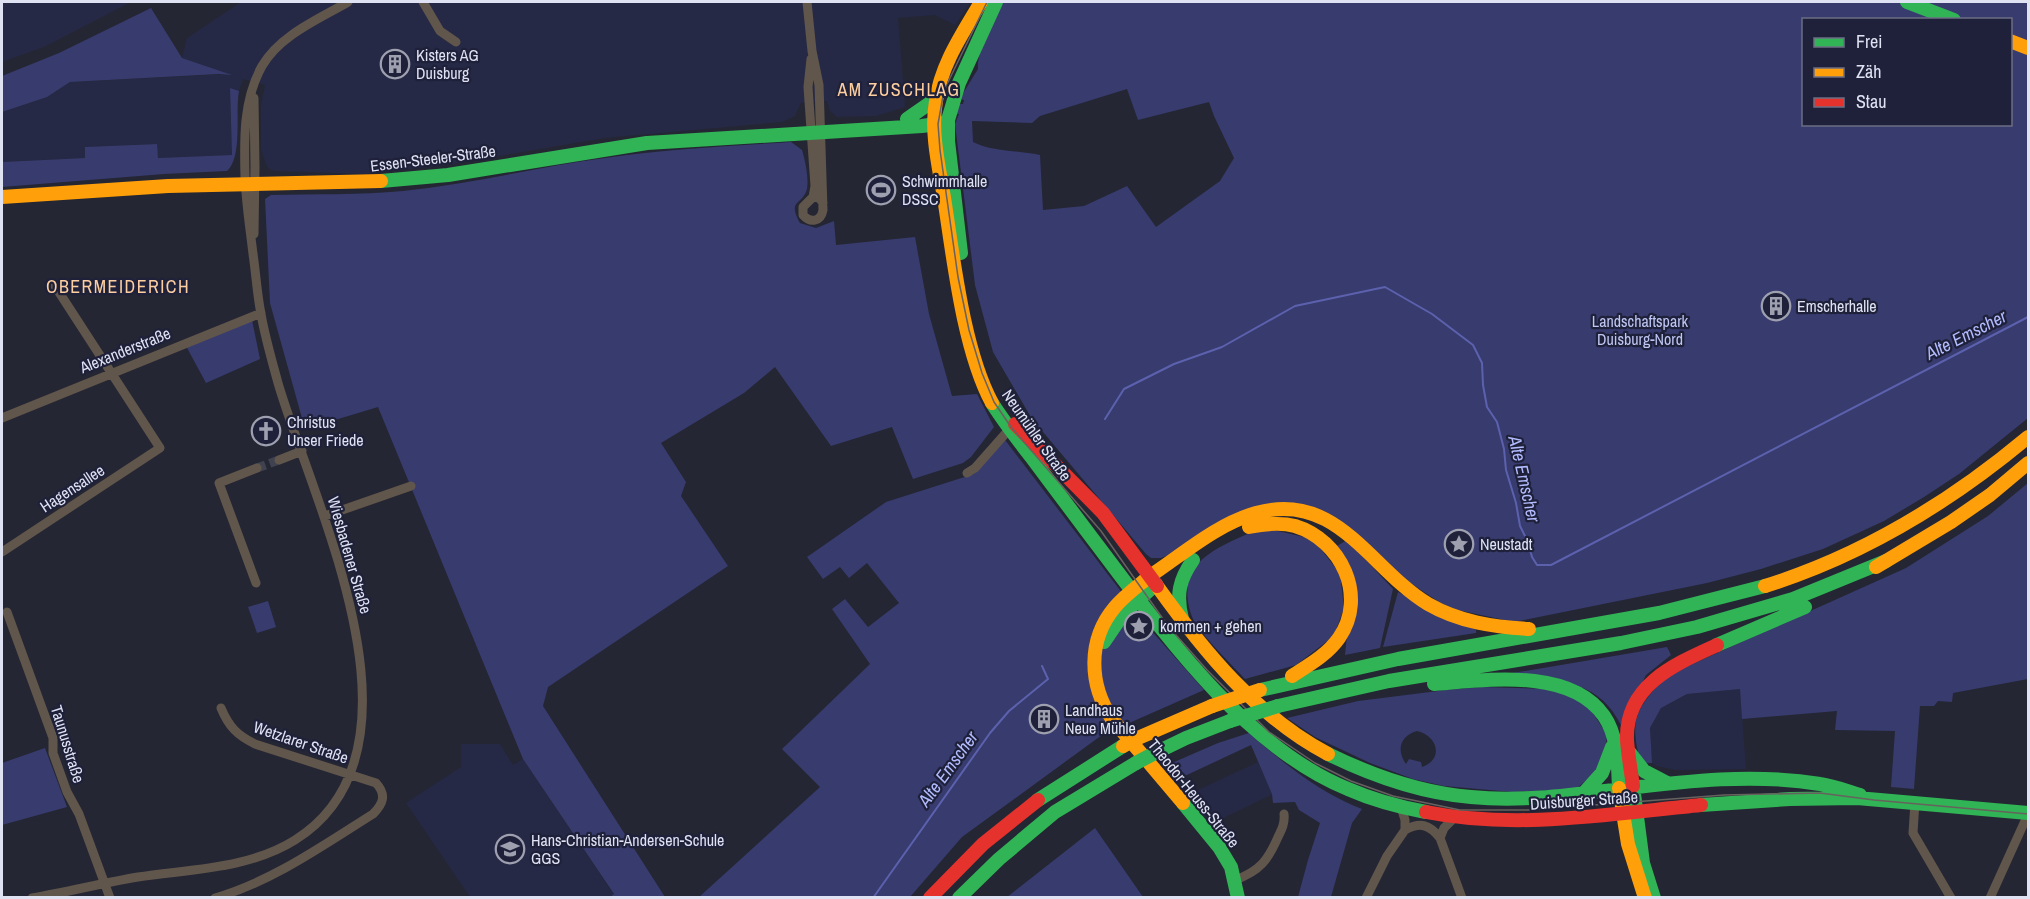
<svg xmlns="http://www.w3.org/2000/svg" width="2030" height="899" font-family="'Archivo Narrow',sans-serif">
<rect width="100%" height="100%" fill="#242633"/>
<path fill="#262945" d="M2,2H131L44,47L2,62Z
M241,2H971L955,25L935,15L898,18L905,107L876,116L837,117L830,111L827,101L801,103L795,116L782,122L605,138L447,165L364,174L275,171L269,169L266,164L261,150V105L265,85L243,79L239,91L230,88L232,155L158,158L156,144L85,147V158L2,162V112L47,97L70,82L228,74L182,58L187,38Z
M1740,689L1746,769L1676,770L1657,766L1652,763L1650,728L1661,708L1687,694Z
M461,744H500L513,765L523,759L614,895L610,898L470,897L406,803L461,767Z
M1258,762L1273,794L1211,824L1187,795Z"/>
<path fill="#383b6e" fill-rule="evenodd" d="M1003,2H2028V418L1959,474L1924,497L1884,521L1823,549L1761,569L1707,583L1514,622L1448,608L1293,505L1161,558H1151L1146,554L1032,419L993,352L975,285L955,124L959,114H956L959,104H963L964,100L961,99L962,95L978,69C977,47 993,22 1003,2ZM1804,20H2010V124H1804ZM1127,89L1138,120L1209,102L1214,116L1234,158L1220,181L1156,227L1127,186L1084,206L1043,210L1040,155C1017,150 993,152 973,142L972,121L1032,123L1040,116Z
M151,8L182,58L232,75L219,74L70,82L47,97L2,112V76L59,53Z
M230,88L239,91C235,112 243,157 227,171L164,174L2,187V162L85,158V147L157,144L158,158L232,155Z
M791,142L802,150C805,160 809,178 807,189C802,206 787,199 800,223L816,228L834,221L836,245L915,237L929,314L952,396L977,394L994,427L971,457L963,463L913,479L892,427L831,446L775,367L744,393L661,443L686,482L681,496L728,566L548,687L543,706L665,897H610L614,894L523,759L378,407L305,429L270,303L265,199L271,195C315,194 359,195 403,191C471,184 537,167 605,158C667,149 729,146 791,142Z
M252,320L260,359L206,383L186,346Z
M1005,440L1149,628L1204,690L1102,735L962,837L910,897L698,898L820,787L782,749L870,664L832,609L845,599L868,627L899,603L867,563L849,578L840,567L823,579L807,557L886,502L974,474Z
M2028,483V679L1953,693L1952,702L1938,701L1934,706H1920L1914,789L1891,787L1895,731L1835,730L1837,711L1742,719L1740,689L1687,694L1661,708L1650,728L1652,763H1641C1628,719 1637,707 1668,675L1906,568L1988,516Z
M1265,528L1313,539L1342,576L1344,608L1334,636L1296,665L1245,679C1232,665 1201,635 1193,619C1186,603 1184,580 1196,566C1209,549 1245,534 1265,528Z
M1347,540L1393,589L1380,648L1345,655L1347,635L1337,546Z
M1398,592L1476,630V633L1383,647Z
M268,601L276,627L257,633L248,607Z
M1667,647L1671,655L1646,675L1621,725C1597,677 1555,681 1507,674Z
M1482,687L1552,689L1586,702L1607,735L1604,765L1576,789L1512,792L1444,786L1413,779L1370,763L1315,737L1287,718L1358,701L1446,690ZM1417,731C1438,736 1444,759 1422,767L1421,762L1409,759L1406,764C1396,750 1400,736 1417,731Z
M1249,733C1283,763 1320,793 1362,809L1352,823L1331,897H1298L1308,860L1320,823L1299,810L1295,802L1273,803L1272,794L1251,745L1174,781L1165,766L1218,743Z
M45,748L67,807L2,825V763Z
M1095,828L1143,897H1007Z"/>
<g fill="none" stroke-linecap="round" stroke-linejoin="round">
<path stroke="#5c61ae" stroke-width="2" d="M1105,419L1124,389L1174,364L1222,347L1295,306L1385,287L1432,314L1473,345L1482,363L1483,385L1487,407L1497,422L1504,449L1506,470L1516,503L1520,526L1528,542L1532,557L1537,565H1551L2028,317
M873,898L990,733L1009,711L1048,679L1042,666"/>
<path stroke="#404250" stroke-width="9" stroke-dasharray="9 4.5" stroke-linecap="butt" d="M257,468L279,460"/>
<path stroke="#61564c" stroke-width="9" d="M423,2L440,31L456,42
M807,2L812,51L819,85L823,210C821,221 811,224 803,215V207L813,197L819,198L823,203
M811,59L808,87L815,186L813,197
M254,98L255,167L254,234
M2,418L261,313
M279,460L302,451
M967,473L975,468L1013,425
M325,516L411,486
M2,552L160,448L55,286
M256,583L219,483L257,468
M7,612L53,738V753L67,792L79,814L110,898
M1915,802L1913,833L1951,898
M1405,830C1420,822 1429,824 1440,838L1462,898
M1440,838L1444,828L1455,817
M1235,880C1260,871 1268,860 1278,837C1282,829 1285,823 1284,814
M32,898C68,892 102,883 138,877C190,869 249,869 295,840C439,750 313,503 278,383C272,361 265,337 261,314C257,294 256,274 253,254C250,228 246,203 245,177C244,139 243,100 262,66C280,35 319,19 348,2
M215,898C273,881 322,846 373,814C383,804 387,795 376,783L255,744C237,735 229,727 221,708
M1366,898L1387,856L1405,830V820L1401,807
M1990,898L2024,823L2028,816"/>
<path stroke="#30b455" stroke-width="14" d="M1907,2L1954,20
M907,119L930,103L936,94
M381,181L448,175L647,143L922,126L943,123
M961,253L948,141V120L959,83L996,2
M992,403C1004,422 1018,440 1032,458C1052,485 1072,511 1092,538C1159,626 1242,746 1348,789C1373,800 1399,807 1426,812
M1182,619C1176,595 1179,580 1193,560
M1104,642L1123,614L1156,584
M1717,645L1805,607
M1434,684C1485,680 1570,667 1604,716C1618,736 1618,765 1619,788
M1260,690L1398,659L1659,613L1765,586
M1278,706L1389,681L1621,643L1697,627L1793,599L1886,561
M1630,753L1644,771L1667,783
M1153,754L1186,738L1230,721
M1328,754C1373,776 1420,793 1471,797C1521,802 1571,795 1621,789C1687,781 1754,773 1820,784C1834,786 1847,791 1860,795
M1633,786L1643,863L1654,898
M1584,793L1602,773L1612,747
M1038,800L1123,746
M1183,803L1219,847L1231,867L1238,898
M1701,805L1790,799L1857,798L2028,813
M959,898L999,859L1055,812L1136,763"/>
<path stroke="#ff9f0a" stroke-width="14" d="M981,2C963,33 941,64 936,101C930,134 940,171 945,204C954,263 964,351 992,403
M2010,41L2028,48
M2,197L168,186L381,181
M1249,527C1264,524 1280,522 1295,526C1341,540 1368,596 1339,638C1327,655 1309,665 1292,676
M1876,567L1951,522L1990,495L2028,463
M1150,576C1138,586 1125,595 1115,607C1087,640 1089,685 1112,719L1183,803
M1150,576C1183,554 1217,524 1256,513C1337,490 1370,569 1428,604C1459,622 1494,627 1529,629
M1157,586C1203,650 1257,717 1328,754
M1765,586C1864,555 1949,503 2028,437
M1138,738L1212,706
M1619,788L1628,844L1645,898"/>
<path stroke="#e5322d" stroke-width="14" d="M1015,424L1103,513L1157,586
M1633,786C1631,771 1628,755 1627,740C1625,685 1675,664 1717,645
M1426,812C1517,830 1610,814 1701,805
M930,898L983,844L1038,800"/>
<path stroke="#68625e" stroke-width="1.5" d="M987,2L949,80L943,96L938,124L940,150L958,277L969,330L982,373L994,402L1011,427L1101,531L1168,626L1207,670L1269,732L1315,763L1351,781L1393,796L1460,810H1528L1724,795L1820,793L1874,800L2028,814"/>
<path stroke="#30b455" stroke-width="14" d="M1230,721L1278,706
M1136,763L1153,754"/>
<path stroke="#ff9f0a" stroke-width="14" d="M1212,706L1260,690
M1123,746L1138,738"/>
</g>
<defs>
<g id="building-ring" transform="scale(1.5)"><circle r="9.5" fill="#1e2139" stroke="#9ea0b0" stroke-width="1.5"/><path d="M-4-6H4V6H1V3H-1V6H-4ZM-2.5-4.3h1.7v1.8h-1.7ZM.8-4.3h1.7v1.8H.8ZM-2.5-1h1.7V.8h-1.7ZM.8-1h1.7V.8H.8Z" fill="#9ea0b0"/></g>
<g id="stadium-ring" transform="scale(1.5)"><circle r="9.5" fill="#1e2139" stroke="#9ea0b0" stroke-width="1.5"/><path d="M0-5a6.5 5 0 1 0 0 10a6.5 5 0 1 0 0-10ZM-3.5-1.8h7v3.6h-7Z" fill="#9ea0b0"/></g>
<g id="church-ring" transform="scale(1.5)"><circle r="9.5" fill="#1e2139" stroke="#9ea0b0" stroke-width="1.5"/><path d="M-1.2-6h2.4v3.5h3.3v2.4h-3.3V6h-2.4V-.1h-3.3v-2.4h3.3Z" fill="#9ea0b0"/></g>
<g id="sight-ring" transform="scale(1.5)"><circle r="9.5" fill="#1e2139" stroke="#9ea0b0" stroke-width="1.5"/><path d="M0-6L1.8-2.2L6-1.7L2.9 1.2L3.7 5.4L0 3.3L-3.7 5.4L-2.9 1.2L-6-1.7L-1.8-2.2Z" fill="#9ea0b0"/></g>
<g id="school-ring" transform="scale(1.5)"><circle r="9.5" fill="#1e2139" stroke="#9ea0b0" stroke-width="1.5"/><path d="M0-5L7-2L0 1L-7-2ZM-4 1L0 2.5L4 1V4Q0 6-4 4Z" fill="#9ea0b0"/></g>
</defs>
<g fill-rule="evenodd">
<use href="#building-ring" x="395" y="64"/>
<use href="#stadium-ring" x="881" y="190"/>
<use href="#building-ring" x="1776" y="306"/>
<use href="#church-ring" x="266" y="431"/>
<use href="#sight-ring" x="1459" y="544"/>
<use href="#sight-ring" x="1139" y="626"/>
<use href="#building-ring" x="1044" y="719"/>
<use href="#school-ring" x="510" y="849"/>
</g>
<g text-anchor="middle" stroke-width="4.5" stroke-linejoin="round" paint-order="stroke">
<g font-size="16" fill="#dfe2f3" stroke="#1e2139" text-anchor="start">
<text x="416" y="61">Kisters AG<tspan x="416" dy="18">Duisburg</tspan></text>
<text x="902" y="187">Schwimmhalle<tspan x="902" dy="18">DSSC</tspan></text>
<text x="1797" y="312">Emscherhalle</text>
<text x="287" y="428">Christus<tspan x="287" dy="18">Unser Friede</tspan></text>
<text x="1480" y="550">Neustadt</text>
<text x="1160" y="632">kommen + gehen</text>
<text x="1065" y="716">Landhaus<tspan x="1065" dy="18">Neue Mühle</tspan></text>
<text x="531" y="846">Hans-Christian-Andersen-Schule<tspan x="531" dy="18">GGS</tspan></text>
</g>
<g font-size="16" fill="#dfe2f3" stroke="#1e2139">
<text transform="translate(433 158) rotate(-7)" y="6">Essen-Steeler-Straße</text>
<text transform="translate(125 350) rotate(-22)" y="6">Alexanderstraße</text>
<text transform="translate(1037 435) rotate(55)" y="6">Neumühler Straße</text>
<text transform="translate(72 488) rotate(-33)" y="6">Hagensallee</text>
<text transform="translate(350 555) rotate(74)" y="6">Wiesbadener Straße</text>
<text transform="translate(301 742) rotate(19)" y="6">Wetzlarer Straße</text>
<text transform="translate(68 744) rotate(73)" y="6">Taunusstraße</text>
<text transform="translate(1194 793) rotate(51)" y="6">Theodor-Heuss-Straße</text>
<text transform="translate(1584 800) rotate(-4)" y="6">Duisburger Straße</text>
</g>
<g font-size="16" fill="#bfc6f3" stroke="#1e2139">
<text x="1640" y="327">Landschaftspark<tspan x="1640" dy="18">Duisburg-Nord</tspan></text>
</g>
<g font-size="18" letter-spacing="1.5" fill="#fdcea0" stroke="#1e2139">
<text x="899" y="96">AM ZUSCHLAG</text>
<text x="118" y="293">OBERMEIDERICH</text>
</g>
<g font-size="18" font-style="italic" fill="#b2bbfe" stroke="#1e2139">
<text transform="translate(1966 335) rotate(-27)" y="6">Alte Emscher</text>
<text transform="translate(1524 479) rotate(77)" y="6">Alte Emscher</text>
<text transform="translate(948 769) rotate(-54)" y="6">Alte Emscher</text>
</g>
</g>
<rect width="2030" height="899" fill="none" stroke="#dfe2f3" stroke-width="6"/>
<rect x="1802" y="18" width="210" height="108" fill="#1e2139" stroke="#6b6e83" stroke-width="1.5"/>
<rect x="1814" y="38" width="30" height="9" fill="#30b455" stroke="#6b6e83" stroke-width="1.5"/>
<text x="1856" y="48" font-size="18" fill="#dfe2f3">Frei</text>
<rect x="1814" y="68" width="30" height="9" fill="#ff9f0a" stroke="#6b6e83" stroke-width="1.5"/>
<text x="1856" y="78" font-size="18" fill="#dfe2f3">Zäh</text>
<rect x="1814" y="98" width="30" height="9" fill="#e5322d" stroke="#6b6e83" stroke-width="1.5"/>
<text x="1856" y="108" font-size="18" fill="#dfe2f3">Stau</text>
</svg>
